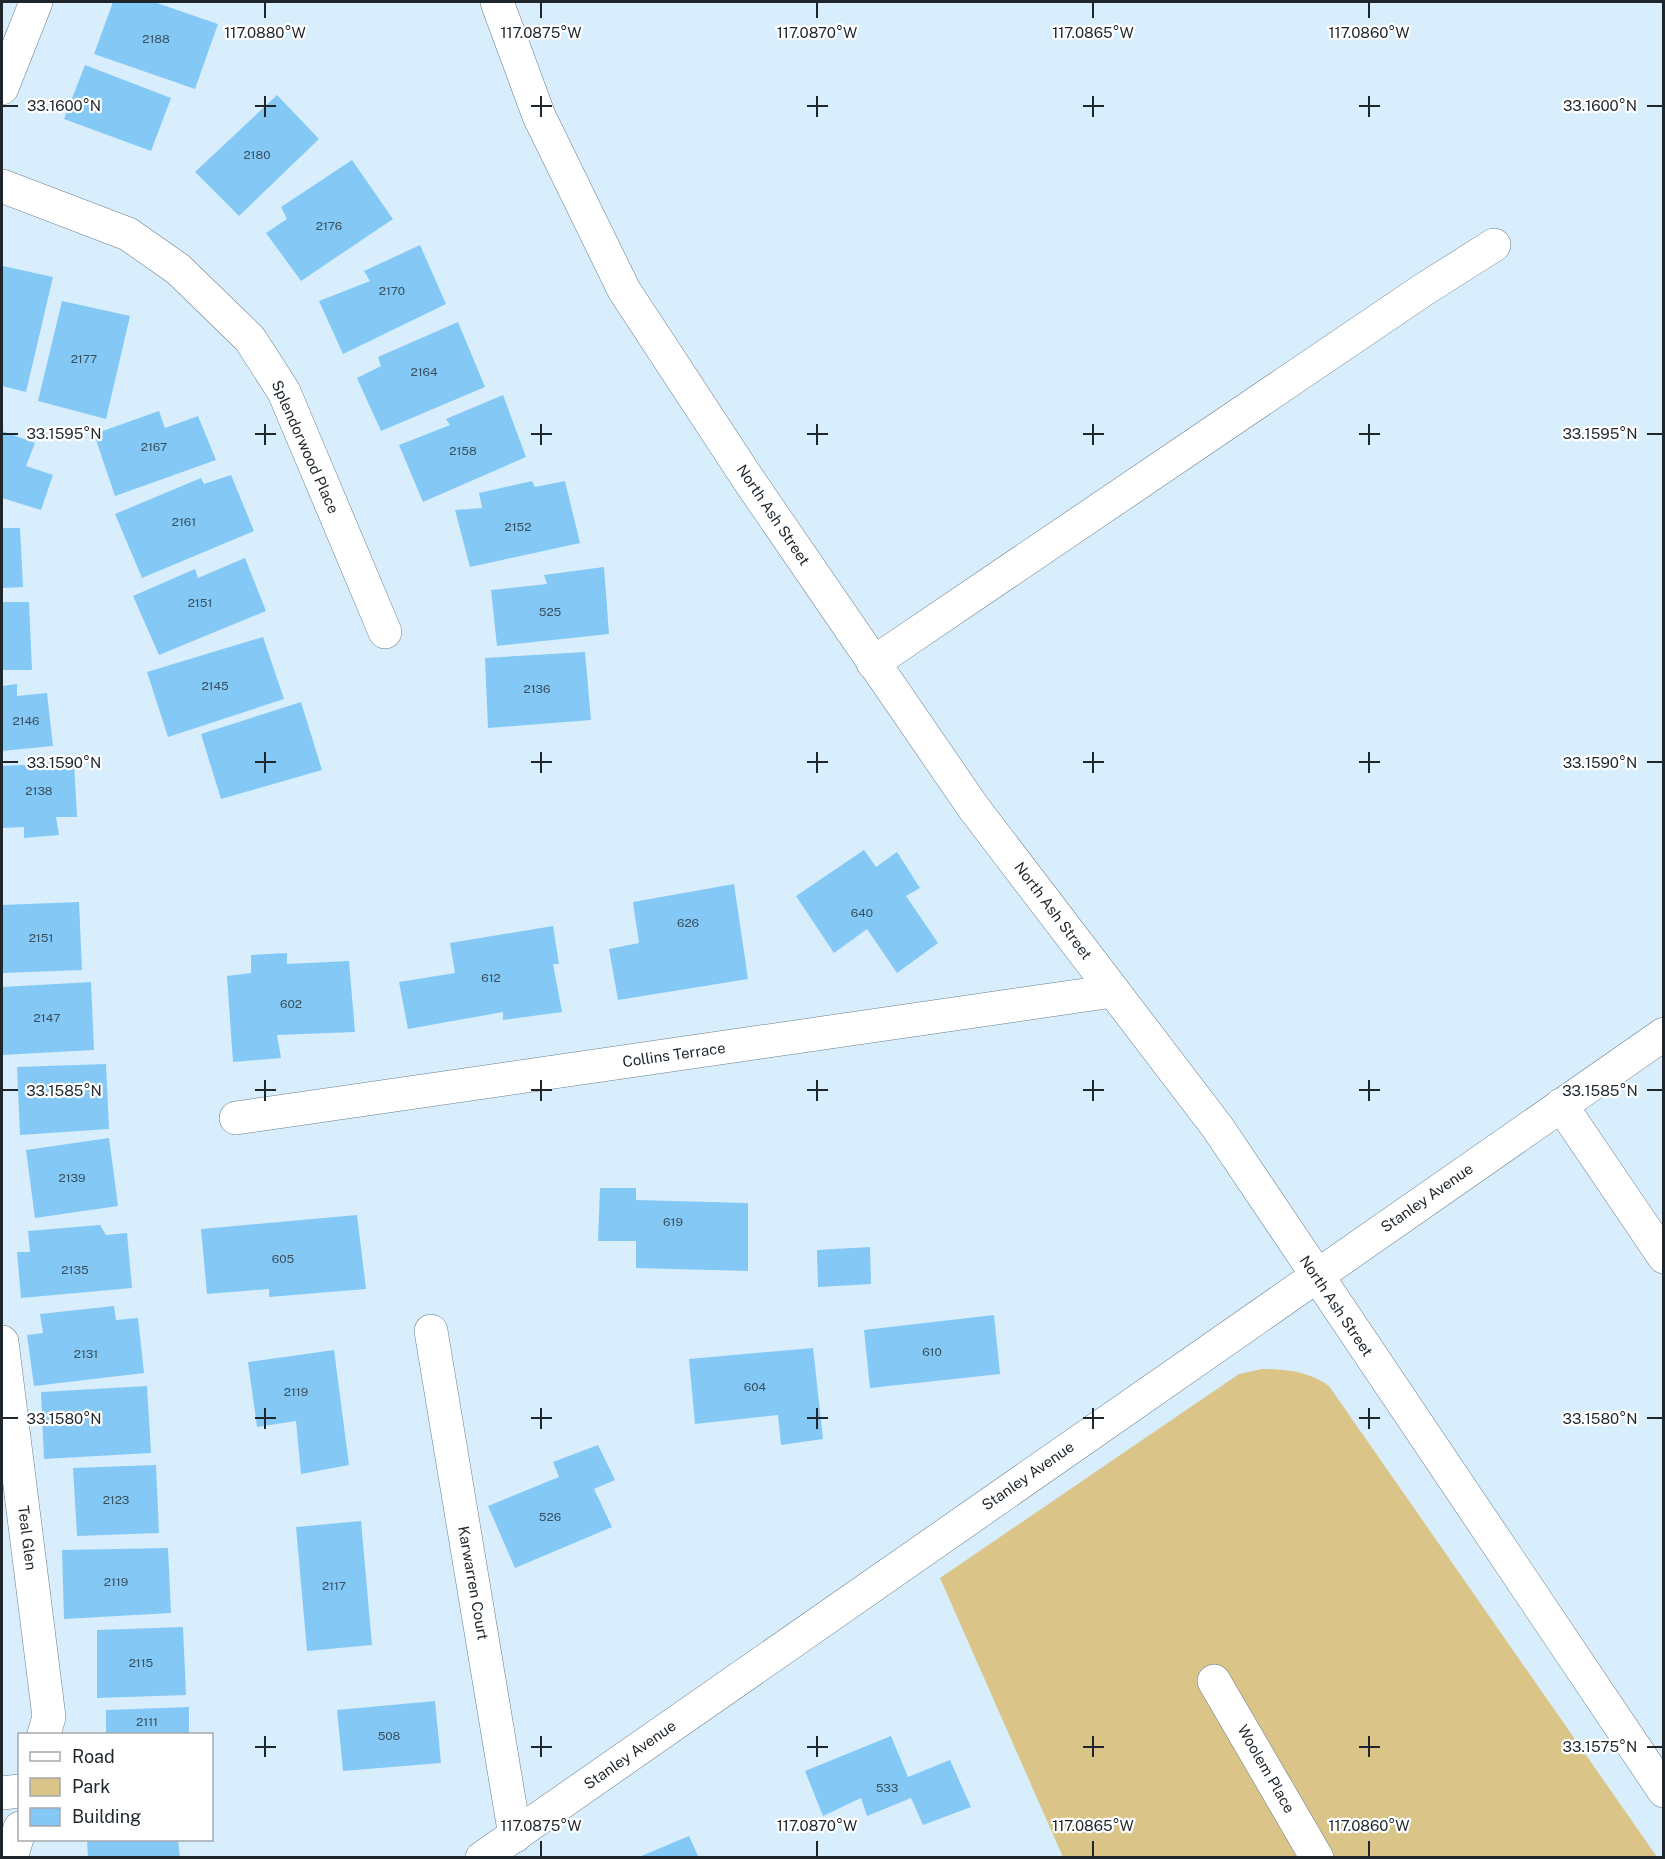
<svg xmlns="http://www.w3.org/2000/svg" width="1665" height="1859" font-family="'Public Sans',sans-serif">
<rect width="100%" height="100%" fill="#d8eefd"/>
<path fill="#dac488" d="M1262,1369C1287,1369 1309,1372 1329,1386L1657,1857H1063L940,1578L1239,1374Z"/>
<path fill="#84c9f6" d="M113,2H154L218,24L195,89L94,54Z
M85,65L171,98L151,151L64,119Z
M277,95L319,139L239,216L195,172Z
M352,160L393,219L301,281L266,233L287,219L281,207Z
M420,245L446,304L343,354L319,301L370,281L364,271Z
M3,266L53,277L26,392L2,386Z
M62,301L130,316L106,419L38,401Z
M458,322L485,387L381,431L357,378L381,366L378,357Z
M503,395L526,457L423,502L399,445L450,425L446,419Z
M159,411L165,428L198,416L216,460L115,496L94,434Z
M2,431L35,443L26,466L53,475L41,510L2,498Z
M231,475L254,531L142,578L115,514L201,478L204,484Z
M532,481L535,487L565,481L580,543L470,567L455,510L482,508L479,493Z
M2,528H20L23,587L2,588Z
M245,558L266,611L159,655L133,596L195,569L198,578Z
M604,567L609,634L497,646L491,590L547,584L544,575Z
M2,602H29L32,670H2Z
M263,637L284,699L168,737L147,672Z
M585,652L591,720L488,728L485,658Z
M17,684V696L47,693L53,746L2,751V686Z
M301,702L322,770L221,799L201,734Z
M74,762L77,817H56L59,835L24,838V827L2,828V766Z
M864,850L876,867L897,852L920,888L906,896L938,943L897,973L867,929L834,953L796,896Z
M734,884L748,979L618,1000L609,949L639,943L633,902Z
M79,902L82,970L2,973V905Z
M553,926L559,964H553L562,1012L503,1020V1012L408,1029L399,982L455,973L450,943Z
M287,953V964L349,961L355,1032L277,1035L281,1058L233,1062L227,976L251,973V955Z
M91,982L94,1050L2,1055V987Z
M106,1064L109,1129L20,1135L17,1067Z
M109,1138L118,1206L35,1218L26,1150Z
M600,1188H636V1200L748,1203V1271L636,1268V1241H598Z
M357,1215L366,1289L269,1297V1289L207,1294L201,1229Z
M100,1225L106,1235L127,1233L132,1288L21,1298L17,1252H30L28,1231Z
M870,1247L871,1284L818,1287L817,1250Z
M114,1306L116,1320L138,1318L144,1373L34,1386L27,1335L43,1333L40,1314Z
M994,1315L1000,1374L870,1388L864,1330Z
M813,1348L823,1439L781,1445L778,1415L695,1424L689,1359Z
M334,1350L349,1465L301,1474L296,1421L257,1427L248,1362Z
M147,1386L151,1453L44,1459L41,1392Z
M598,1445L615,1480L594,1489L612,1527L515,1568L488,1506L559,1477L553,1462Z
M156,1465L159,1533L77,1536L73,1468Z
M361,1521L372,1645L307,1651L296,1527Z
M168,1548L171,1613L64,1619L62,1550Z
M183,1627L186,1695L97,1698V1630Z
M435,1701L441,1763L343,1771L337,1710Z
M189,1707V1734H106V1710Z
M891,1736L908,1777L950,1760L971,1807L923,1825L911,1798L867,1816L861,1798L823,1816L805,1771Z
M689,1836L699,1858H639V1857Z
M87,1840H178L180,1858H88Z"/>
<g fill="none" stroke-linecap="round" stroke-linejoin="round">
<g stroke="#697d8a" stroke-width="34">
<path id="minor" d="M2,88L36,2
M2,186L128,234L178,269L250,339L284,392L385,632
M873,663L1423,290L1494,245
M1561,1105L1664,1257
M236,1118L1113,991
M431,1331L515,1836
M2,1342L49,1717L44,1734
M1214,1681L1317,1858
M2,1793L20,1791
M11,1858L20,1828"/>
</g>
<g stroke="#697d8a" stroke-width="34">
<path id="tertiary" d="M482,1858L1664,1034"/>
</g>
<g stroke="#697d8a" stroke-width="34">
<path id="secondary" d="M497,2L539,116L624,290L748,479L973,807L1218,1128L1664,1791"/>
</g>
<use href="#minor" stroke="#fff" stroke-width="33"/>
<use href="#tertiary" stroke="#fff" stroke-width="33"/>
<use href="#secondary" stroke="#fff" stroke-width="33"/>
</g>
<path fill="none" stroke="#1e262c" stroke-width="2" d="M265,3V18M541,3V18M817,3V18M1093,3V18M1369,3V18M265,96V117M541,96V117M817,96V117M1093,96V117M1369,96V117M3,106H18M255,106H276M531,106H552M807,106H828M1083,106H1104M1359,106H1380M1647,106H1662M265,424V445M541,424V445M817,424V445M1093,424V445M1369,424V445M3,434H18M255,434H276M531,434H552M807,434H828M1083,434H1104M1359,434H1380M1647,434H1662M265,752V773M541,752V773M817,752V773M1093,752V773M1369,752V773M3,762H18M255,762H276M531,762H552M807,762H828M1083,762H1104M1359,762H1380M1647,762H1662M265,1080V1101M541,1080V1101M817,1080V1101M1093,1080V1101M1369,1080V1101M3,1090H18M255,1090H276M531,1090H552M807,1090H828M1083,1090H1104M1359,1090H1380M1647,1090H1662M265,1408V1429M541,1408V1429M817,1408V1429M1093,1408V1429M1369,1408V1429M3,1418H18M255,1418H276M531,1418H552M807,1418H828M1083,1418H1104M1359,1418H1380M1647,1418H1662M265,1736V1757M541,1736V1757M817,1736V1757M1093,1736V1757M1369,1736V1757M255,1747H276M531,1747H552M807,1747H828M1083,1747H1104M1359,1747H1380M1647,1747H1662M541,1841V1856M817,1841V1856M1093,1841V1856M1369,1841V1856"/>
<g text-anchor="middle" stroke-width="4.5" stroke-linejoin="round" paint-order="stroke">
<g font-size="12" fill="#384f5e">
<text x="156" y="43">2188</text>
<text x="257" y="159">2180</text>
<text x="329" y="230">2176</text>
<text x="392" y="295">2170</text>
<text x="84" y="363">2177</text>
<text x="424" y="376">2164</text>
<text x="154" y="451">2167</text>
<text x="463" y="455">2158</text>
<text x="184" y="526">2161</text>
<text x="518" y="531">2152</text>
<text x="200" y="607">2151</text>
<text x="550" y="616">525</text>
<text x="215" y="690">2145</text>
<text x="537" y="693">2136</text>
<text x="26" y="725">2146</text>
<text x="39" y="795">2138</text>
<text x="862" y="917">640</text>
<text x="688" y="927">626</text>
<text x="41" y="942">2151</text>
<text x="491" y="982">612</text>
<text x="291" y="1008">602</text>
<text x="47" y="1022">2147</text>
<text x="72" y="1182">2139</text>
<text x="673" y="1226">619</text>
<text x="283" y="1263">605</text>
<text x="75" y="1274">2135</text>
<text x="932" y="1356">610</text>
<text x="86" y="1358">2131</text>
<text x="755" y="1391">604</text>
<text x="296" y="1396">2119</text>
<text x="116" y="1504">2123</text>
<text x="550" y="1521">526</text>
<text x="116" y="1586">2119</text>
<text x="334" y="1590">2117</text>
<text x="141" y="1667">2115</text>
<text x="147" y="1726">2111</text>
<text x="389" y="1740">508</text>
<text x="887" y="1792">533</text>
</g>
<g font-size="15" fill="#1e262c" stroke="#fff">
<text transform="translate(305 447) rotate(66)" y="5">Splendorwood Place</text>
<text transform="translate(773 515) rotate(56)" y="5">North Ash Street</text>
<text transform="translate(1053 911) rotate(53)" y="5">North Ash Street</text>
<text transform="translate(674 1055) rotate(-8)" y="5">Collins Terrace</text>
<text transform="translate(1427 1198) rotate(-35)" y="5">Stanley Avenue</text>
<text transform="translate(1336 1306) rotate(56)" y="5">North Ash Street</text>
<text transform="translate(1028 1476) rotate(-35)" y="5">Stanley Avenue</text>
<text transform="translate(27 1538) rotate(83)" y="5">Teal Glen</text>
<text transform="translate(473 1583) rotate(80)" y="5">Karwarren Court</text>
<text transform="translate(630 1755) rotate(-35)" y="5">Stanley Avenue</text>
<text transform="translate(1266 1769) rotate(60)" y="5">Woolem Place</text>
</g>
</g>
<g font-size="15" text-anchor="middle" fill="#1e262c" stroke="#fff" stroke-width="4.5" stroke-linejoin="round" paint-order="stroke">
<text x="265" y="38">117.0880°W</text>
<text x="541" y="38">117.0875°W</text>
<text x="817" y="38">117.0870°W</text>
<text x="1093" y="38">117.0865°W</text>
<text x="1369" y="38">117.0860°W</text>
<text x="64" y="111">33.1600°N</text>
<text x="1600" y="111">33.1600°N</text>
<text x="64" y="439">33.1595°N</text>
<text x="1600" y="439">33.1595°N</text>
<text x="64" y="768">33.1590°N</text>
<text x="1600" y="768">33.1590°N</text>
<text x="64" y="1096">33.1585°N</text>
<text x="1600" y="1096">33.1585°N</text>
<text x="64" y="1424">33.1580°N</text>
<text x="1600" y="1424">33.1580°N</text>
<text x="1600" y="1752">33.1575°N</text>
<text x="541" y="1831">117.0875°W</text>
<text x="817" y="1831">117.0870°W</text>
<text x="1093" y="1831">117.0865°W</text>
<text x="1369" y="1831">117.0860°W</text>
</g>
<rect width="1665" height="1859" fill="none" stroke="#1e262c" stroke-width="6"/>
<rect x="18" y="1733" width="195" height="108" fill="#ffffff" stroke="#a5a8ab" stroke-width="1.5"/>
<rect x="30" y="1752" width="30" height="9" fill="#ffffff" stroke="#a5a8ab" stroke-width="1.5"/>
<text x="72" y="1763" font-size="18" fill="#1e262c">Road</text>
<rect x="30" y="1778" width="30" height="18" fill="#dac488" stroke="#a5a8ab" stroke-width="1.5"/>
<text x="72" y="1793" font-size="18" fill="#1e262c">Park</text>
<rect x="30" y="1808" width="30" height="18" fill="#84c9f6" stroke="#a5a8ab" stroke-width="1.5"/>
<text x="72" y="1823" font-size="18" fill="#1e262c">Building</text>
</svg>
